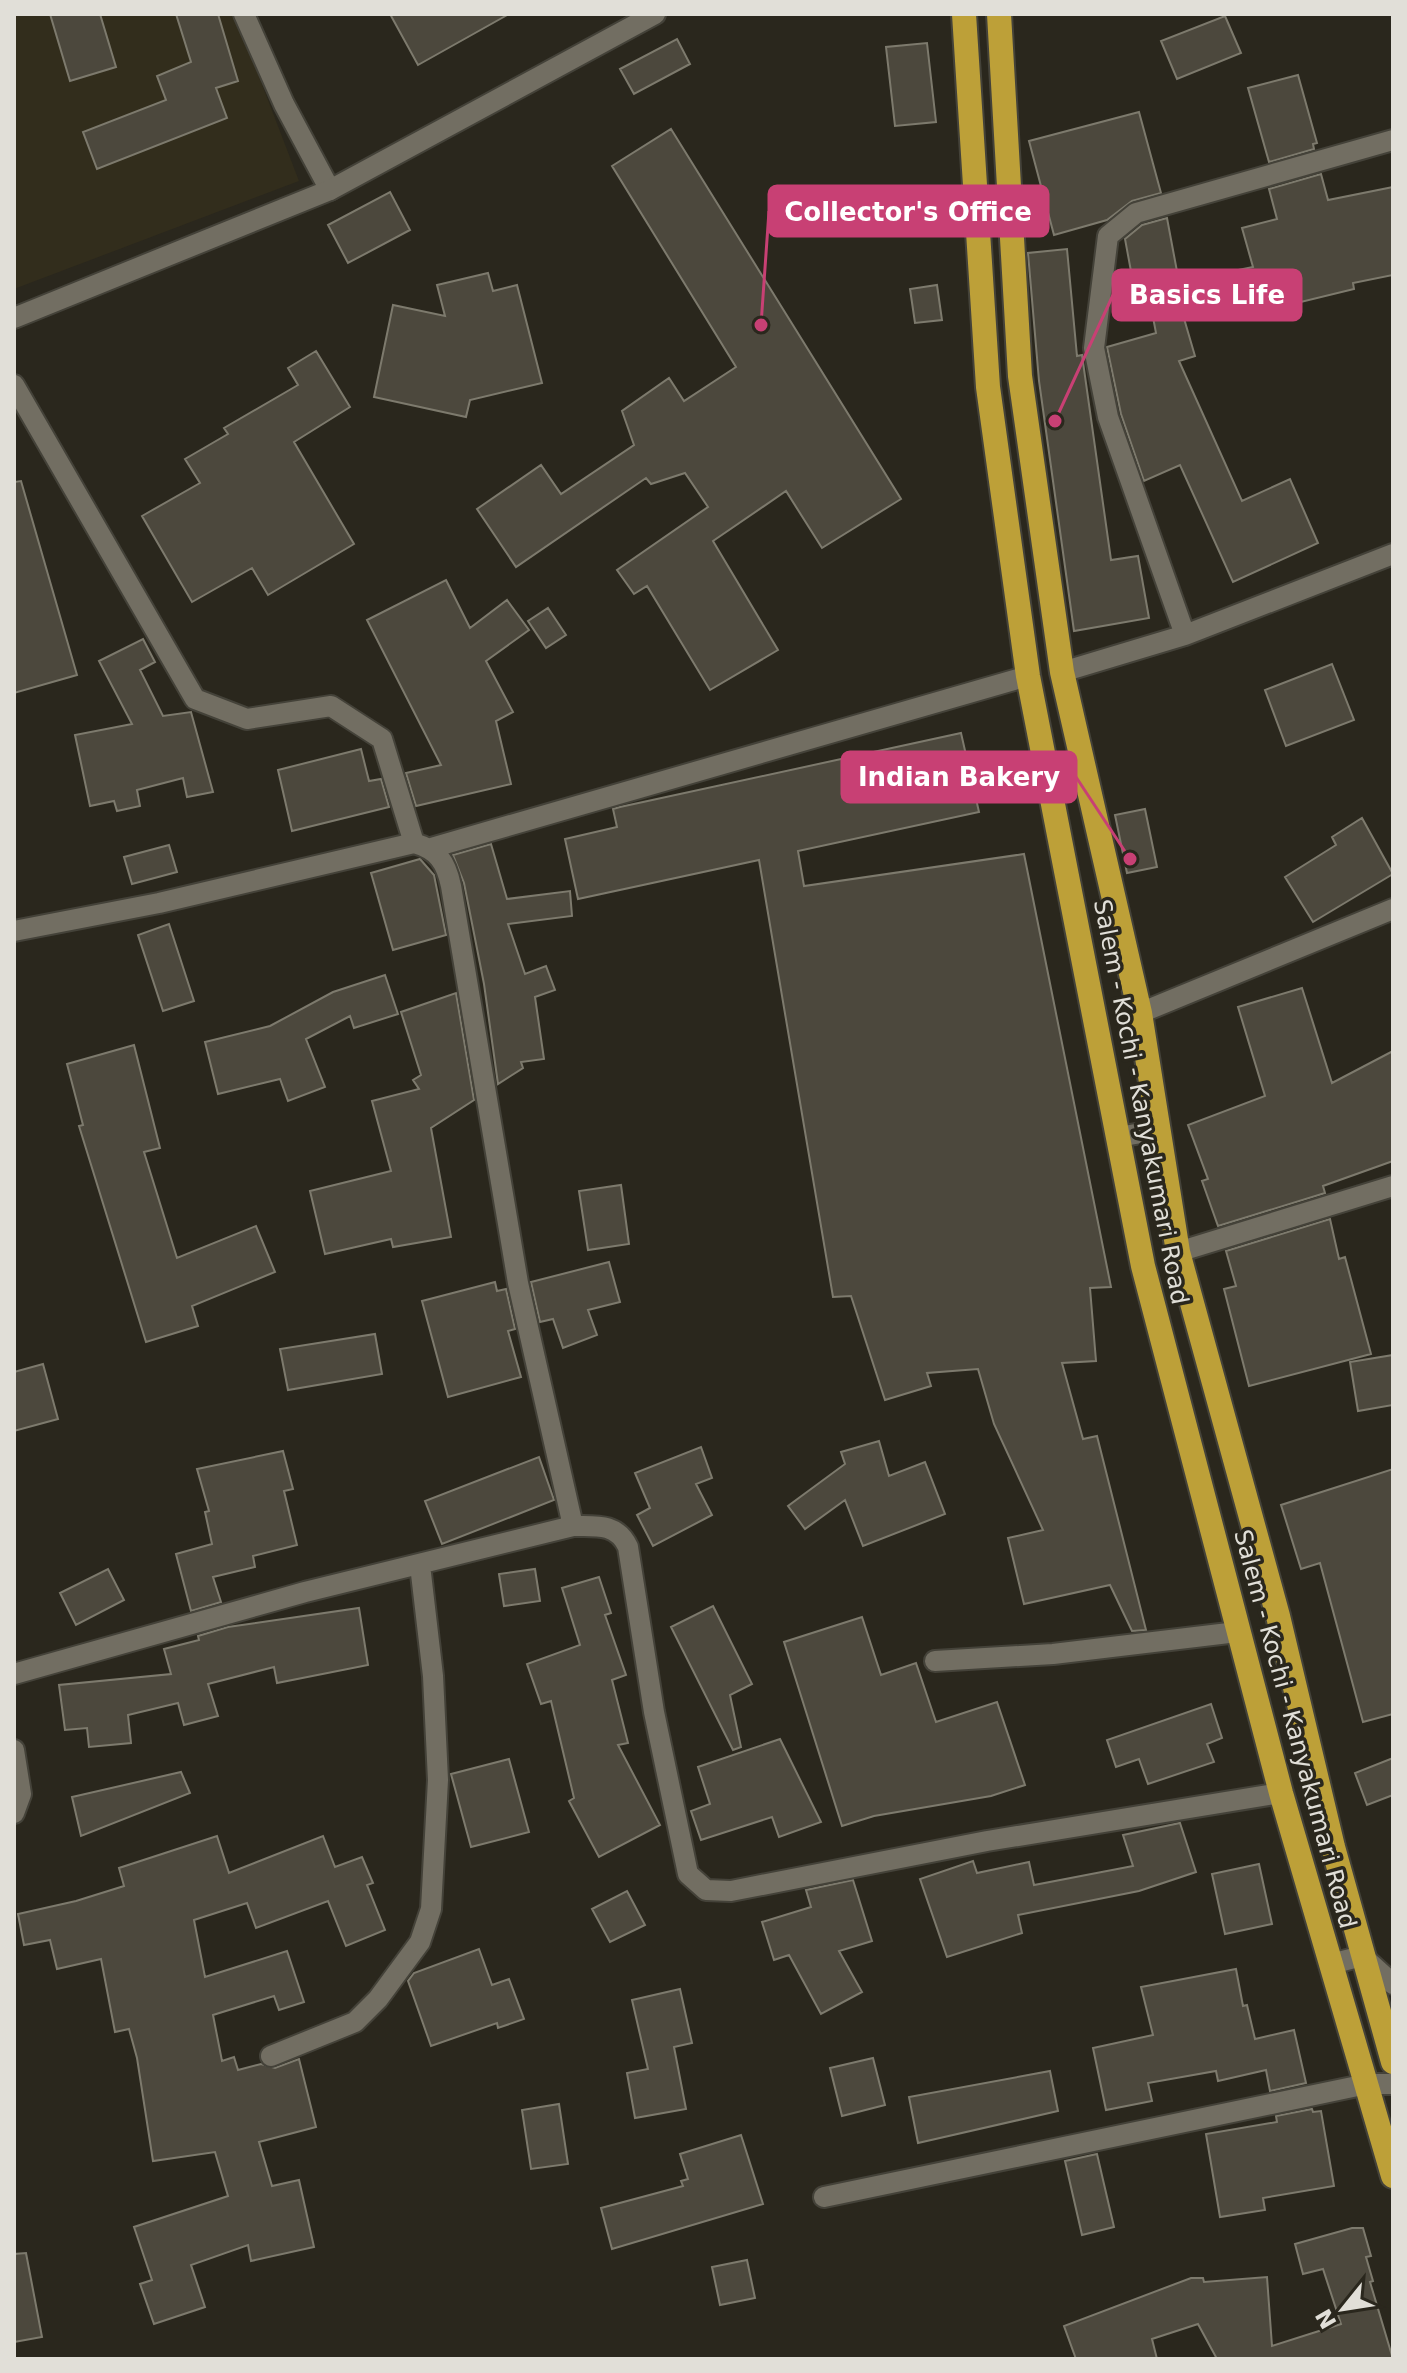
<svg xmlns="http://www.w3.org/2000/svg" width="1407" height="2373" font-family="'DejaVu Sans',sans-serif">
<rect width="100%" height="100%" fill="#2a271d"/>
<path fill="#322d1c" d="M14,14H235L299,181L14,289Z"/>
<path fill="#4c483d" stroke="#7d7a6d" stroke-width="2" d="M50,14H100L116,67L70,81Z
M176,14H218L238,81L216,88L227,118L97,169L83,132L166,100L157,76L191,62Z
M390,14H509L418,65Z
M1225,16L1241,53L1177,79L1161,41Z
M677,39L690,64L634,94L620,69Z
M927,43L936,122L895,126L886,47Z
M1298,75L1317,143L1313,144L1314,149L1269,162L1248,88Z
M1139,112L1161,193L1132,201L1107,220L1054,235L1029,141Z
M671,129L901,499L822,548L786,491L713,541L778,650L710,690L647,586L634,594L617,570L708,507L685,473L651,484L646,478L516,567L477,509L541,465L561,494L634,445L622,411L669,378L684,401L736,367L612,166Z
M1321,174L1328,200L1393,187V275L1353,283L1354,289L1264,311L1261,300L1183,315L1195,356L1179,361L1242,501L1290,479L1318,543L1233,582L1180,465L1144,481L1121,414L1107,347L1156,333L1146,280L1133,282L1125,239L1142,225L1167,218L1179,282L1253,267L1242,228L1277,219L1269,189Z
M390,192L410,230L348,263L328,225Z
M1067,249L1077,356L1082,355L1111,560L1138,556L1149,618L1074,631L1039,381L1028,253Z
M488,273L493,291L517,285L542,383L470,400L466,417L374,397L393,305L445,316L437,285Z
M937,285L942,320L915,323L910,289Z
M316,351L350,407L294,442L354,544L268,595L252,568L192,602L142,516L200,483L185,459L228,434L224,428L298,385L288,368Z
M21,481L77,675L14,693V482Z
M446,580L470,628L507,600L529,630L486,661L513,712L496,721L511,784L416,806L406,773L441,765L367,620Z
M548,608L566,635L546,648L528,621Z
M143,639L155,662L140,670L163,716L191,712L213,792L187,797L183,778L137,790L140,806L117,811L114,801L90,806L75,735L132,724L99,661Z
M1332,664L1354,720L1286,746L1265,690Z
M961,733L979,812L798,851L804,886L1024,854L1111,1287L1090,1288L1096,1361L1062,1363L1083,1439L1097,1436L1146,1630L1132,1631L1110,1585L1024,1604L1008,1538L1043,1530L994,1424L978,1369L927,1373L931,1386L885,1400L851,1296L833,1297L759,860L578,899L565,839L617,827L613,809L620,807Z
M361,749L369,781L381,779L389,807L292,831L278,770Z
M1145,809L1157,867L1127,873L1115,815Z
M1362,818L1393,874L1313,922L1285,877L1336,845L1332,837Z
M491,844L507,899L570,891L572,916L508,924L525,974L546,966L555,990L535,997L544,1059L521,1062L523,1068L498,1084L484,984L464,883L453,855Z
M169,845L177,872L132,884L124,857Z
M420,859L434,875L446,935L393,950L371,873Z
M169,924L194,1001L163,1011L138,935Z
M385,975L398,1014L354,1028L350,1016L306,1039L325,1087L288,1101L280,1079L218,1094L205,1042L270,1026L333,992Z
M1302,988L1332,1083L1393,1051V1161L1323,1186L1325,1193L1218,1226L1202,1181L1208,1179L1188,1125L1265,1096L1238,1007Z
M456,993L474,1100L431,1128L451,1237L393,1247L391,1239L325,1254L310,1191L391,1171L372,1101L419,1089L413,1080L421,1075L401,1012Z
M134,1045L160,1148L144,1152L177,1258L256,1226L275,1272L192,1306L198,1326L146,1342L79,1126L83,1125L67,1064Z
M621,1185L629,1244L588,1250L579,1191Z
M1330,1219L1339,1259L1345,1257L1371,1354L1249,1386L1224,1289L1236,1286L1226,1251Z
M609,1262L620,1302L588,1310L597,1335L563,1348L553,1319L540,1322L531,1282Z
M495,1282L497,1291L506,1289L515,1329L508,1331L521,1377L448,1397L422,1301Z
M375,1334L382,1374L288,1390L280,1349Z
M1393,1355V1405L1358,1411L1350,1362Z
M43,1364L58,1419L14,1431V1372Z
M879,1441L889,1476L925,1462L945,1514L863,1546L845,1500L805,1529L788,1506L845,1464L841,1452Z
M701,1447L712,1478L696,1484L712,1515L653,1546L637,1515L650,1508L635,1473Z
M283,1451L293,1489L284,1491L297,1545L253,1556L255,1567L213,1577L221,1602L191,1611L176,1554L212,1544L205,1512L209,1511L197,1469Z
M539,1457L554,1500L442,1544L425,1501Z
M1393,1469V1714L1363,1722L1320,1563L1301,1569L1281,1505Z
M108,1569L124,1600L76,1625L60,1593Z
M535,1569L540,1601L504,1606L499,1574Z
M599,1577L611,1613L605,1615L626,1675L612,1680L628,1743L618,1745L660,1825L599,1857L569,1801L574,1798L551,1701L541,1704L527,1664L580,1645L562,1588Z
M713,1606L752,1684L730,1695L741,1747L733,1750L671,1627Z
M359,1608L368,1665L277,1683L274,1667L208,1684L218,1716L184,1725L178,1703L128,1715L131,1743L89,1747L87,1728L65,1730L59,1685L171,1674L164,1649L199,1640L198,1636L228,1627Z
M862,1617L881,1675L916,1663L936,1722L997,1702L1025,1785L991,1796L874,1816L842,1826L784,1642Z
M1211,1704L1222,1738L1207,1744L1214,1762L1148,1784L1139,1759L1116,1767L1107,1740Z
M780,1739L821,1822L779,1837L772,1817L701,1840L691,1811L710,1804L698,1767Z
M1393,1758V1795L1367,1805L1355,1773Z
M509,1759L529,1832L471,1847L451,1774Z
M181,1772L190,1793L81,1836L72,1797Z
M1180,1823L1196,1872L1139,1891L1018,1915L1022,1933L947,1957L920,1879L973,1861L977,1873L1029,1862L1034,1885L1133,1866L1123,1835Z
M217,1836L229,1873L323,1836L335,1867L362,1857L373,1883L367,1885L385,1930L346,1946L328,1901L256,1928L247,1903L194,1920L205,1977L287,1951L304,2002L279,2010L274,1996L213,2015L222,2061L234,2057L238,2070L261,2064L275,2068L299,2059L316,2127L259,2142L272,2186L299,2180L314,2247L251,2261L248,2245L191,2265L205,2307L154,2324L140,2284L152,2280L134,2227L228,2196L215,2152L153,2161L137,2058L129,2029L115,2032L101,1959L57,1969L50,1940L24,1945L18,1914L76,1901L124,1886L119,1868Z
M1259,1864L1272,1924L1225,1934L1212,1874Z
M853,1880L872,1941L839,1951L862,1992L821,2014L789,1955L774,1960L762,1922L811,1907L806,1890Z
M627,1891L645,1925L610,1942L592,1909Z
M479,1949L492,1985L509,1979L524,2019L498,2028L497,2023L431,2046L408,1981L414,1973Z
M1236,1969L1243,2006L1247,2005L1255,2039L1294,2030L1306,2083L1270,2091L1266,2070L1218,2081L1216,2071L1148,2083L1152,2101L1106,2110L1093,2048L1153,2035L1141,1987Z
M680,1989L692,2043L674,2047L686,2109L635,2118L627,2073L648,2069L632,2000Z
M873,2058L885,2105L842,2116L830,2068Z
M1050,2071L1058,2111L918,2143L909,2097Z
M559,2104L568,2164L531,2169L522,2110Z
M1312,2109L1313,2112L1321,2111L1334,2186L1263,2198L1265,2210L1220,2217L1206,2134L1277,2122L1276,2116Z
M741,2135L763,2204L612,2249L601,2208L683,2186L681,2181L688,2179L680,2154Z
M1097,2154L1114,2227L1082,2235L1065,2161Z
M1352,2228H1363L1371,2256L1366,2257L1373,2281L1370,2282L1393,2359H1217L1198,2324L1152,2339L1157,2359H1076L1064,2326L1191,2278H1203L1204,2282L1267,2277L1272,2346L1341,2324L1323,2269L1303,2274L1295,2244Z
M26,2253L42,2337L14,2342V2254Z
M747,2260L755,2298L720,2305L712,2267Z"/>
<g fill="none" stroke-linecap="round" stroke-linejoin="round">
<g stroke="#444239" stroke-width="24">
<path id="street" d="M244,14L284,104L330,190
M14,385L195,699L247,719L331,706L382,739L414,843
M1185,635L1393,554
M1062,672L1185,635L1108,417L1094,348L1108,236L1136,213L1393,140
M431,848L1028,676
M14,931L159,903L414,843C438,850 446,862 451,886L518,1283L573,1526
M1140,1013L1393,909
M1118,1137L1159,1130
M1178,1252L1393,1186
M935,1661L1053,1654L1237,1632
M14,1674L305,1592L573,1526C596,1526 617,1523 628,1547L654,1712L688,1874L706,1890L731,1891L987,1841L1281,1793
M271,2056L355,2022L378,1999L420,1942L431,1909L438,1780L433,1676L420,1565
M824,2197L1367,2084H1393"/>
</g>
<g stroke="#444239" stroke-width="24">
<path id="secondary" d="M14,318L330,190L655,14
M14,1750L21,1794L14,1813
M1331,1964L1362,1956L1393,1984"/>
</g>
<g stroke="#444239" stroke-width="28">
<path id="highway" d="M964,14L988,387L1028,676L1143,1266L1281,1793L1393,2176
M999,14L1020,376L1062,672L1140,1013L1178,1252L1278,1616L1333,1847L1393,2062"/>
</g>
<use href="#street" stroke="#726e62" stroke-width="20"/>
<use href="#secondary" stroke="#726e62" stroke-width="20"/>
<use href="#highway" stroke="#bda038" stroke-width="24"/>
</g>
<g text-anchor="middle" stroke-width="7" stroke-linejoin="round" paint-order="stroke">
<g font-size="24" fill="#e1dfd8" stroke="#2a271d">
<text transform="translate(1141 1102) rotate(79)" y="8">Salem - Kochi - Kanyakumari Road</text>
<text transform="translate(1295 1729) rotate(75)" y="8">Salem - Kochi - Kanyakumari Road</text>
</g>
</g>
<path fill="none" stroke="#c84074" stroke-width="3" d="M761 325L769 211M1055 421L1113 295M1130 859L1076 777"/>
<g fill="#c84074" stroke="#2a271d" stroke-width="3">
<circle cx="761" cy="325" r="8"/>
<circle cx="1055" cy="421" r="8"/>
<circle cx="1130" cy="859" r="8"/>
</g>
<g fill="#c84074" stroke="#c84074" stroke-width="3">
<rect x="769" y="186" width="279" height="50" rx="8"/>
<rect x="1113" y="270" width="188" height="50" rx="8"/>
<rect x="842" y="752" width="234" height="50" rx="8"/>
</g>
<g font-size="26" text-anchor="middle" font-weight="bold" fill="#fff">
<text x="908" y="221">Collector's Office</text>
<text x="1207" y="304">Basics Life</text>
<text x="959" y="786">Indian Bakery</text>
</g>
<rect width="1407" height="2373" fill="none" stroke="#e1dfd8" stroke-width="32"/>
<g transform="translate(1343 2309) rotate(240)" stroke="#2a271d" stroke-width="6" paint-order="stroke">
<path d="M0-6L14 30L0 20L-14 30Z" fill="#e1dfd8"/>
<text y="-12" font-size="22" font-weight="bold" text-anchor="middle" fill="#e1dfd8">N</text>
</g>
</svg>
